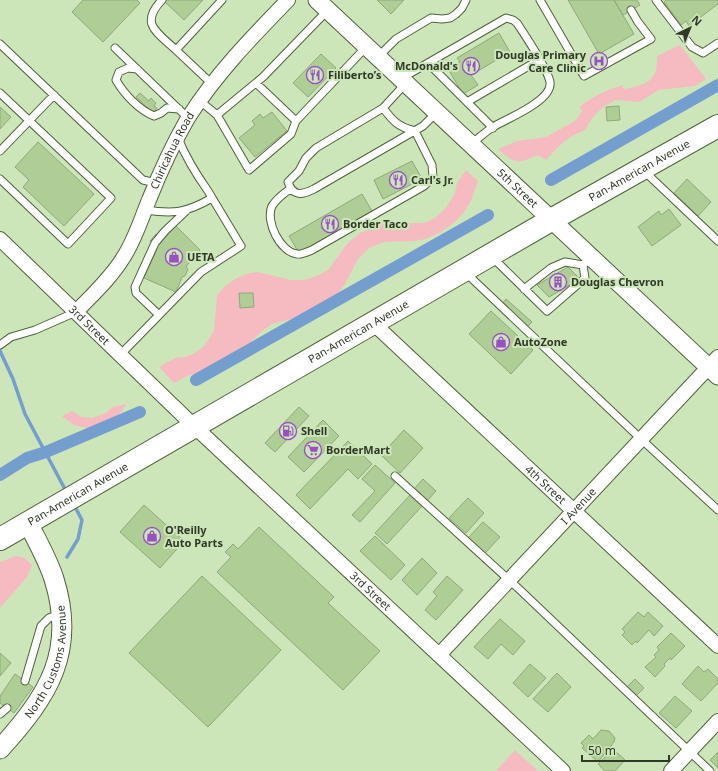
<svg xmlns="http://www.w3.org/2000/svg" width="718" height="771" font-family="'Noto Sans',sans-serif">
<rect width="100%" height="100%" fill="#cde6b9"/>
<path fill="#f6bac1" d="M680,45L706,79L695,86L659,90L639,102L616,100L603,107L592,118L585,130L570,137L558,147L546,160L538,155C517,164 515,164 498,149L517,141L546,137L575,121L582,111L580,107C593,96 606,90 623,85V89C646,85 658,82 657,56Z
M466,170L478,181L471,201L464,212L455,222L441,232L426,239L413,241L384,242L369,248L358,259L345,284L336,296L326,304L313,312L299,317L272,324L262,331L252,341L229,360L205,371L187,376L174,383L159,367L175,358L185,357L195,353L203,347L209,339L214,331L217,295L226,285L237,278L249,273L258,272L291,280H304L317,276L328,270L347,244L360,233L386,223H424L435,218L445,209L451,200L455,193L457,183Z
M126,404L122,411L111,423L92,429L74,425L62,416L72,411L81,417L92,418L106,413L113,407Z
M16,556L25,558L32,565L27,577L0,608V562Z
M515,750L538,771H496Z"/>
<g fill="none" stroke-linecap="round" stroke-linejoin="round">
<path stroke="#749ecd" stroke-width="3.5" d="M0,351L13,379L25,414L67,493
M67,557L78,539L82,520L74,505"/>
<path stroke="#749ecd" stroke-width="12" d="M551,180L718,85
M196,380L488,215
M0,475L27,458L46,452L140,412"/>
</g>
<path fill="#afce95" stroke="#90a77d" d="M83,0H137L140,3L103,42L72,12Z
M167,0H203L184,20L165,2Z
M377,0H404L391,14Z
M568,0H614L634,34L599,54Z
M614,0H637L640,5L623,15Z
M666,0H718V4L689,26L686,21L681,25L664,2Z
M499,33L510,52L471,75L478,85L463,94L448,69L460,62L457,58Z
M321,54L336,68L308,97L293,83Z
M140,93L149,101L151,98L156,103L154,106L157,108L153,113L136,97Z
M619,106L620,120L607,121L606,107Z
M0,107L11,117L0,129Z
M272,112L287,131L255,157L239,138L255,125L252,121L260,114L263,118Z
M38,142L94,194L64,226L23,187L29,180L15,167Z
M412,161L422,179L383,199L374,180Z
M687,179L711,202L698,216L674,193Z
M362,194L372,211L299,253L289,236Z
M669,209L681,225L652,246L638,227L659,211L661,215Z
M176,226L200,250L188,264L186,267L188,269L185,276L182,277L176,292L144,278L157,249L150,241L156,234L162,241Z
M568,267L580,279L549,297L537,285Z
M239,293H253L254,307L240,308Z
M506,299L532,322L527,327L502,304Z
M491,311L533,350L511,374L469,334Z
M299,407L309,416L275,452L265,443Z
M323,420L339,436L304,472L288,457Z
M404,430L423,448L400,473L381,455Z
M348,441L372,464L358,479L348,469L310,509L296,495Z
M375,465L395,483L360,522L352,515L375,491L362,479Z
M423,479L436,491L427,501L414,489Z
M411,494L423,505L387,544L375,533Z
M468,498L484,513L466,533L449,518Z
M144,505L184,541L160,568L120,532Z
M483,522L500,537L485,553L468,538Z
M259,527L334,597L328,603L380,651L343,690L217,572L231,557L225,552L233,544L238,549Z
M375,536L405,565L391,580L360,551Z
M422,558L437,573L417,595L402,580Z
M202,576L281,650L208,727L129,653Z
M447,576L463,590L436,620L425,610L437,596L433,592Z
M638,612L644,617L648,612L663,626L654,636L649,630L637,643L636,641L632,645L622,635L625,632L622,629Z
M500,619L525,641L513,655L501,644L488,659L474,647Z
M671,633L685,646L671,660L670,658L664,664L665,666L655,677L645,667L656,657L654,655L659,650L657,647Z
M0,653L11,663L0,676Z
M530,664L546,678L528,697L513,683Z
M698,666L704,672L708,669L718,679V683L701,701L682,684Z
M557,673L571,687L548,712L533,699Z
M15,674L33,687L14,713L0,703V696Z
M635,679L644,688L635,697L626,688Z
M675,696L692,711L676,728L659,713Z
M601,730L609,731L615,738L614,742L598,762L582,748L584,746L581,743L589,735L593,739Z
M613,749L625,760L615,771H605L598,764Z
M718,752V768L710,760Z"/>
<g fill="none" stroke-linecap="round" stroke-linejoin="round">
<g stroke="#4e633c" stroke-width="9">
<path id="service" d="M162,0C139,24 157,32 176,50
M540,0L584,76L651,39L638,22L631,10
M656,0L692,47L703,53L718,43
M0,44L143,180L156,183
M115,48L188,118
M378,57L396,39L431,18L442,19L450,18L456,14L462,8L466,0
M428,63L493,128
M137,69L128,68L119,72L116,80C124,94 139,110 154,116L161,113L167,108L179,109
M402,78L506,18L513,20L517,23C526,37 547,67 550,82C553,101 506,119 493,127C485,132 478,139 471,144
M256,83L296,121
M406,83L383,108L316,148L306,158L299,171L288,182C293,197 302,195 314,189L423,126L437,112
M212,84L176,50L222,0
M0,93L111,198L68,244L0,179
M200,101L217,115L263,77L328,10
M467,102L539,60
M217,115L249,170L291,134L296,121L367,46
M0,151L54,95
M644,171L718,241
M290,189C283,194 277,198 272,206C265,221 280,252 297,254C301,255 307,252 312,250L424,186L433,177L432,165L415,131C398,127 393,121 383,108
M145,210C174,214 186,213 212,198
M492,257L547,311L585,278L583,265L591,258
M466,273L641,439L718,510
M524,289L551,268L565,262L583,265
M159,315L136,293L135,287L155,243L165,231L186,211
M0,345L11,337L35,330L76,312
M120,355L201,272L241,246C230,228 219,209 208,191C196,174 186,158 178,138
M395,476L519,589L710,771
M25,681L41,626L49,618L59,614
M0,714L7,708"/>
</g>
<g stroke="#4e633c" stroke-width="16">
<g id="minor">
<path id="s1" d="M0,239L195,427L563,771"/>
<path id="s2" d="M76,312C92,295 111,278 123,258C135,240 141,219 149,200C160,172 173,144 188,118C216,74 252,37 288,0"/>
<path id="s3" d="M374,324L718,646"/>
<path id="s4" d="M439,655L718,357"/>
<path d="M671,771L718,721"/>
</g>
</g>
<g stroke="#4e633c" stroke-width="19">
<g id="tertiary">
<path id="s5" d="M317,0L718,376"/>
</g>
</g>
<g stroke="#4e633c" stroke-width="21">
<g id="secondary">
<path id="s6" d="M0,749C48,696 77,652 54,579C48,560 37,541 28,523"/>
</g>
</g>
<g stroke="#4e633c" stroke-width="24">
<g id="primary">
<path id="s7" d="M0,539L551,220L718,126"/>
</g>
</g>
<use href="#service" stroke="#fff" stroke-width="7"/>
<use href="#minor" stroke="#fff" stroke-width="14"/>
<use href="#tertiary" stroke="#fff" stroke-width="17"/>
<use href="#secondary" stroke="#fff" stroke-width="19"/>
<use href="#primary" stroke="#fff" stroke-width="22"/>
</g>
<defs>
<g id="hospital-ring" transform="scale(0.9)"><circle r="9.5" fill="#cde6b9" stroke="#9950c3" stroke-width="1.5"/><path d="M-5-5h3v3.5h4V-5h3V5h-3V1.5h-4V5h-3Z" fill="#9950c3"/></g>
<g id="restaurant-ring" transform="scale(0.9)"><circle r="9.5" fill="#cde6b9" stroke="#9950c3" stroke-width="1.5"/><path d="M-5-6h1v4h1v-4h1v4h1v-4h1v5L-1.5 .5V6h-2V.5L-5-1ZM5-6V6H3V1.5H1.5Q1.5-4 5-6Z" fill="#9950c3"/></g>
<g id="shop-ring" transform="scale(0.9)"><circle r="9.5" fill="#cde6b9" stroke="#9950c3" stroke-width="1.5"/><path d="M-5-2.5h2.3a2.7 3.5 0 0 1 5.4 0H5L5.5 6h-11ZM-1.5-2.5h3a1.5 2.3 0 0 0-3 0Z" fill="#9950c3"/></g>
<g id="building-ring" transform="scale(0.9)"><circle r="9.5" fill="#cde6b9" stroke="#9950c3" stroke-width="1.5"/><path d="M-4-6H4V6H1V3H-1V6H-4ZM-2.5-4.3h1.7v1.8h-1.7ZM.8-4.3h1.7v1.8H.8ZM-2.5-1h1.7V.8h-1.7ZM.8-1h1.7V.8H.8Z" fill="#9950c3"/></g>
<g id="fuel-ring" transform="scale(0.9)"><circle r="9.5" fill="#cde6b9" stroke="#9950c3" stroke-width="1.5"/><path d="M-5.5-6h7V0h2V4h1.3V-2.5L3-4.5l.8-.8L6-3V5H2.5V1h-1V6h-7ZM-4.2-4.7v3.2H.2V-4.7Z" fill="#9950c3"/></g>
<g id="supermarket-ring" transform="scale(0.9)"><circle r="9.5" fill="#cde6b9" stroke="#9950c3" stroke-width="1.5"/><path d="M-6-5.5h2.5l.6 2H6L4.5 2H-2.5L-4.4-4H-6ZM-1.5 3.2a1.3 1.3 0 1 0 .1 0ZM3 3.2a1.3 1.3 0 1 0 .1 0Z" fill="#9950c3"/></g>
</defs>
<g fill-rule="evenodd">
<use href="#hospital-ring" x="599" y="61"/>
<use href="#restaurant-ring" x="471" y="66"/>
<use href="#restaurant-ring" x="315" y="75"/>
<use href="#restaurant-ring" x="398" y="180"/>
<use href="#restaurant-ring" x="330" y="224"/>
<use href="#shop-ring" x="174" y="257"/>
<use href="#building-ring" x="558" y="282"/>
<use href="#shop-ring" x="501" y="342"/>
<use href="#fuel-ring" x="288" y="431"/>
<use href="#supermarket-ring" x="313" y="450"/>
<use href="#shop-ring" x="152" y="536"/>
</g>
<g text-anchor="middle" stroke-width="4" stroke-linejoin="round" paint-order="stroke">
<g font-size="11" font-weight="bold" fill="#303928" stroke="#cde6b9" text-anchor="start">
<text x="586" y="59" text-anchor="end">Douglas Primary<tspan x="586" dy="13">Care Clinic</tspan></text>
<text x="458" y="70" text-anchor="end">McDonald's</text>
<text x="328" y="79">Filiberto’s</text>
<text x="411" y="184">Carl's Jr.</text>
<text x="343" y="228">Border Taco</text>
<text x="187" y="261">UETA</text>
<text x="571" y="286">Douglas Chevron</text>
<text x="514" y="346">AutoZone</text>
<text x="301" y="435">Shell</text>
<text x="326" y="454">BorderMart</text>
<text x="165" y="534">O'Reilly<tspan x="165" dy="13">Auto Parts</tspan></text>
</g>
<g font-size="11" fill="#303928" stroke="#cde6b9">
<text dy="4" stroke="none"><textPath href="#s2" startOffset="190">Chiricahua Road</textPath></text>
<text dy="4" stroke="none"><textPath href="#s7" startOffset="738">Pan-American Avenue</textPath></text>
<text dy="4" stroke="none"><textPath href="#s5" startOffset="275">5th Street</textPath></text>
<text dy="4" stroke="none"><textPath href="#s1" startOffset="124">3rd Street</textPath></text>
<text dy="4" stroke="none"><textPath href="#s7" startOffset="414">Pan-American Avenue</textPath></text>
<text dy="4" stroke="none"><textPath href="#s3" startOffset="235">4th Street</textPath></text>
<text dy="4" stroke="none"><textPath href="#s7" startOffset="90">Pan-American Avenue</textPath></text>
<text dy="4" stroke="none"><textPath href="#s4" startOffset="204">I Avenue</textPath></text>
<text dy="4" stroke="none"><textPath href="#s1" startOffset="511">3rd Street</textPath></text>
<text dy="4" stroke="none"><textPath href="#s6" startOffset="102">North Customs Avenue</textPath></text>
</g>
</g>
<g transform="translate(690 28) rotate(43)" stroke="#cde6b9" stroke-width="3" paint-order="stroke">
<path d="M0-3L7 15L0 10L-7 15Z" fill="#303928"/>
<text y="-6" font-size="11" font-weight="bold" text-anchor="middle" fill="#303928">N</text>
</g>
<path d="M582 755v6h87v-6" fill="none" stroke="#303928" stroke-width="2"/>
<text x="588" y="755" font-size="12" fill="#303928" stroke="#cde6b9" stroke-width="3" paint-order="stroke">50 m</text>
</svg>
